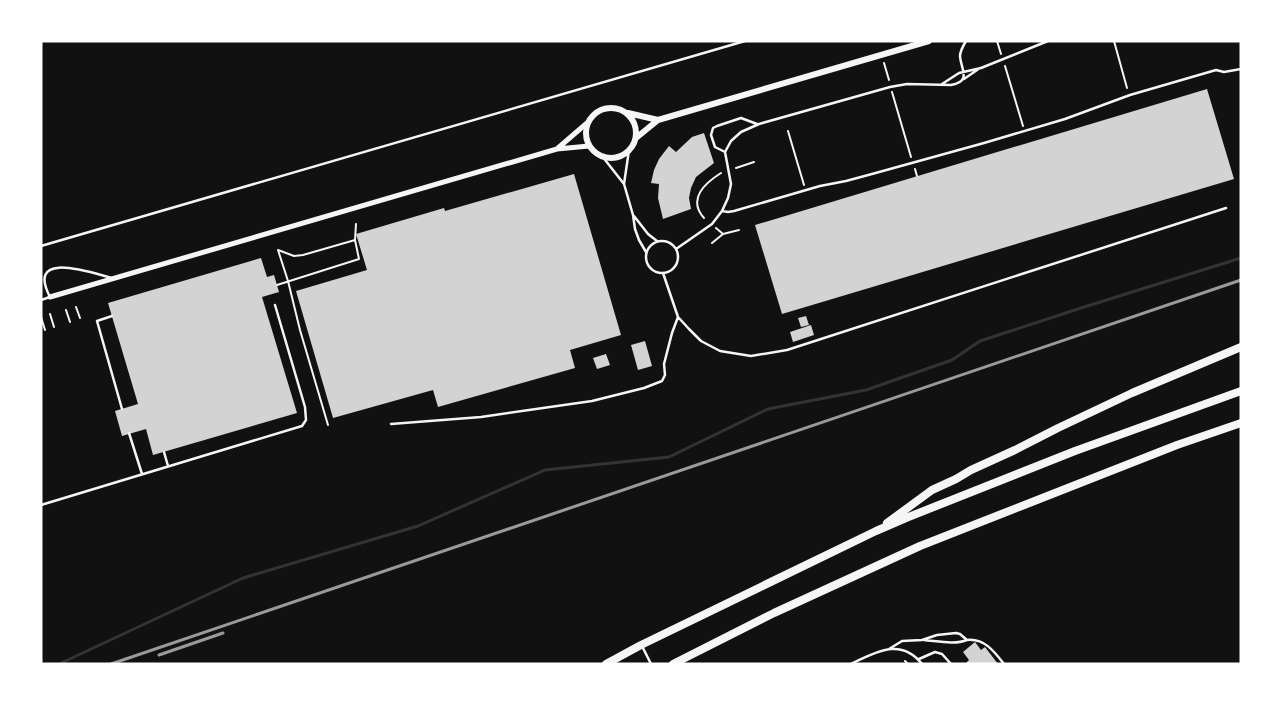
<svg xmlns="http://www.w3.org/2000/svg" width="1282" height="705" font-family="Literata,serif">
<rect width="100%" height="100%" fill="#111"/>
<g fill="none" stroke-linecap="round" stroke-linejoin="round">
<path stroke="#333" stroke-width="3" d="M59,664L243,578L418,526L545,470L669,457L768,409L866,390L952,360L980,341L1081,308L1241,258"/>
</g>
<path fill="#d3d3d3" d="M1207,89L1234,179L782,314L755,225Z
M704,133L714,163L696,177L691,188L689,198L691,209L663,219L658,198L659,184L651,183L654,170L659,159L669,146L676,152L692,137Z
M574,174L621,335L570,350L575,368L438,407L433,390L333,418L296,291L367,270L356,234L444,208L445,211Z
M261,258L267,277L274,275L279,292L262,297L297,413L153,455L146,429L122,436L115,411L138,404L108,303Z
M806,316L809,325L801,327L798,318Z
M811,325L814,335L793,342L790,332Z
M645,341L652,366L638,370L631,345Z
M606,354L610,365L597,369L593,358Z
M975,642L981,650L985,647L998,664H965L969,660L963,652Z"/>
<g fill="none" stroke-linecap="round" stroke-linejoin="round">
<path stroke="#f5f5f5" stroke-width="2" d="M997,41L1001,54
M1114,41L1127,88
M884,63L889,80
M1005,66L1023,126
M892,92L911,157
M788,131L804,185
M736,168L754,162
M915,169L917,176
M704,218C687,199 705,183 721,173
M716,228L723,234
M712,243L723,234L739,230
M278,250L288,281L300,330L328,425
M278,250L294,256L303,255L355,240
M277,285L359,259L355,240L356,224
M76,307L80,318
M66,310L70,322
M50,314L54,327
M41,317L45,330
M905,661L908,664"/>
<path stroke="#f5f5f5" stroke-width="2.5" d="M964,79L980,68
M942,84L959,73L981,68L1048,41
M725,152L715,147L711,135L713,128L717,126L741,118L757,124
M602,156L624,184L633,215L635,229L639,240L646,252
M624,184L629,150
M722,211L728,212L734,211L820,186L846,181L872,174L984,143L1065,119L1130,95L1216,70L1224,72L1241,69
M634,216L648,234L657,241
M646 257a16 16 0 1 1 32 0a16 16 0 1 1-32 0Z
M41,246L745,41
M676,249L712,224L722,211L728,198L731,184L725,152L731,141L741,132L759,124L890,87L907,84L951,85C972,81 961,70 960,56C960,51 963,46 966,41
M663,273L678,317L689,329L701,341L720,351L751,356L787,350L1226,208
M41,300L50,297C25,249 92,273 112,278
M112,316L97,321L122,409
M391,424L481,417L592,401L644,388L662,381L665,375L664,364L672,333L678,317
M129,433L142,474
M164,452L168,466
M41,505L302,426L306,420L305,407L275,305
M924,640C937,641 955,645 967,640
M642,646L651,664
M889,649L902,641L922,640L937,635L956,633L960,634L967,640C984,638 994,651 1004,664
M919,659L935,652L942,654L951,664
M851,664C876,652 901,637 922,664"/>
<path stroke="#f5f5f5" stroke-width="5" d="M558,148L587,123
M50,297L557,149L589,146"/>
<path stroke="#f5f5f5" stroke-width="6" d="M586 133a25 25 0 1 1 50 0a25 25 0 1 1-50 0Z
M628,113L658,120
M636,138L658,120L929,41"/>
<path stroke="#f5f5f5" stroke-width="8" d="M887,523L932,490L956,479L971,470L1015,450L1058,428L1132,393L1241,347
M606,664L641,645L876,531L906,518L1075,451L1241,391
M673,664L774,613L920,546L1177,445L1241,423"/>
<path stroke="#9a9a9a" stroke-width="3" d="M159,655L223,633
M111,664L1241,280"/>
</g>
<rect width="1282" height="705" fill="none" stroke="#ffffff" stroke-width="85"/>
</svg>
